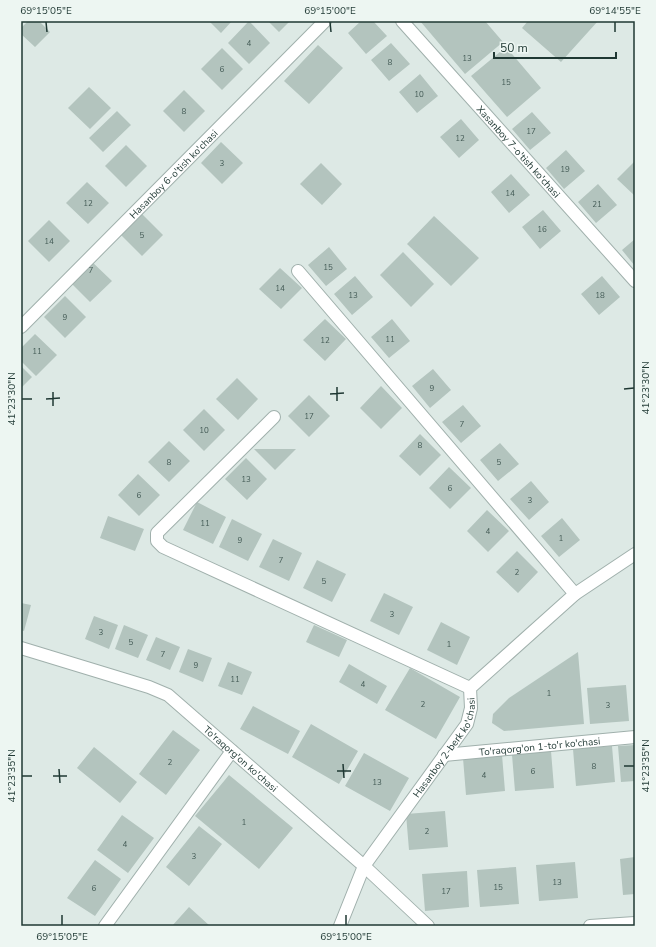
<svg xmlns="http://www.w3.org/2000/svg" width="656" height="947" font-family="'Nunito Sans',sans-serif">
<rect width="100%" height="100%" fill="#dde9e5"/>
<path fill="#b3c4be" d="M28,21H39L50,32L35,47L21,34V28Z
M209,21H232L221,33Z
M249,21L270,43L249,64L228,43Z
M268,21H290L279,32Z
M361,21H373L387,36L366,54L348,33Z
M420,21H485L503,42L465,74Z
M528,21H598L561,62L522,28Z
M391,43L410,64L389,81L371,60Z
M318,45L343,68L309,104L284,81Z
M506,47L541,88L507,117L471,76Z
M222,48L243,69L222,90L201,69Z
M420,74L438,96L417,113L399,92Z
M89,87L111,108L90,129L68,108Z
M184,90L205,111L184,132L163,111Z
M117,111L131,125L103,152L89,138Z
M532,112L551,133L530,150L512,129Z
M461,119L479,140L459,158L440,137Z
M221,142L243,163L222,184L201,163Z
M126,145L147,166L126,187L105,166Z
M566,150L585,171L564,189L546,168Z
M635,161V196L617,179Z
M321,163L342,184L322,205L300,184Z
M511,174L530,195L509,213L491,192Z
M87,182L109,203L88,224L66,203Z
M598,184L617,205L596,223L578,202Z
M543,210L561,231L540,249L522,227Z
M142,214L163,235L142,256L121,235Z
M434,216L479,258L451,286L407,244Z
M49,220L70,241L49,262L28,241Z
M635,239V266L622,250Z
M329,247L347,269L326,286L308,265Z
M403,252L434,284L411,307L380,275Z
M90,260L112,281L90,302L69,281Z
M280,268L302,288L281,309L259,289Z
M355,276L373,297L352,315L334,294Z
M602,276L620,297L599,315L581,294Z
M65,296L86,317L65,338L44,317Z
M325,319L346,339L325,361L303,340Z
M392,319L410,341L389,358L371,337Z
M35,334L57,355L36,376L21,361V348Z
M21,366L32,377L21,388Z
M433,369L451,390L430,408L412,386Z
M237,378L258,399L238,420L216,399Z
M381,386L402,408L381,429L360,408Z
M309,395L330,416L309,437L288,416Z
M463,405L481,426L461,443L442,422Z
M204,409L225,430L204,451L183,430Z
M420,434L441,455L420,476L399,456Z
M169,441L190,461L169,482L148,462Z
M500,443L519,464L498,481L480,460Z
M254,449H296L275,470Z
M246,458L267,479L247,500L225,479Z
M449,467L471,488L450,509L429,488Z
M138,474L160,495L139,516L118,495Z
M531,481L549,502L529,520L510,499Z
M197,502L226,517L213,544L183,530Z
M487,510L509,531L488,552L467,531Z
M108,516L144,529L135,551L100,538Z
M562,518L580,540L559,557L541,536Z
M232,519L262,534L248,561L219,547Z
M273,539L302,553L289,581L259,567Z
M517,551L538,572L518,593L496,572Z
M317,560L346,574L332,602L303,588Z
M384,593L413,607L399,635L370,621Z
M21,603L31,605L24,631L21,630Z
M94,616L118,625L109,649L85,639Z
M441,622L470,637L457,665L427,650Z
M124,625L148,635L138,658L115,649Z
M314,625L347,640L339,657L306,642Z
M156,637L180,647L170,670L146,660Z
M188,649L212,658L203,682L179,672Z
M578,652L584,724L504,731L492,723L493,714L509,698Z
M228,662L252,672L242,695L218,686Z
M349,664L387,686L377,704L339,682Z
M410,668L460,697L436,739L385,710Z
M626,685L629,721L590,724L587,688Z
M253,706L300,731L288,754L240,729Z
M311,724L358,751L339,784L292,757Z
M173,730L200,750L166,795L139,774Z
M635,745V781L621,782L618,746Z
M612,746L615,782L576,786L573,749Z
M94,747L137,782L120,803L77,768Z
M551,751L554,788L515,791L512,755Z
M364,753L409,778L390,811L345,786Z
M502,755L505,791L466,795L463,758Z
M229,775L293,828L259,869L195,816Z
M445,811L448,847L409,850L406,814Z
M122,815L154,838L128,873L97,850Z
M199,826L222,844L189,886L166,867Z
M635,857V894L623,895L620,859Z
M95,860L121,879L95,916L67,898Z
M575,862L578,898L539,901L536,865Z
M516,867L519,904L480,907L477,870Z
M467,871L469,907L425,911L422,874Z
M189,907L210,926H172Z"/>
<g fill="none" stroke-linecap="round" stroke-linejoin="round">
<g stroke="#a0b0ac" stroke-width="14">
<g id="street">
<path id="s1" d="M402,21L635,281"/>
<path d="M298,271L575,594"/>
<path id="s2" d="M21,327L325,21"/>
<path d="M274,417L157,533V541L163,547L470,688"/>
<path id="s3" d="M21,648L149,687L168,695L364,866L428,926"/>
<path id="s4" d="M444,755L635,737"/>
<path d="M105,926L232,751"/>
<path id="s5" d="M340,926L364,866L467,724L471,708L470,688L575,594L635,554"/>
<path d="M590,926L635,923"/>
</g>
</g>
<use href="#street" stroke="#fff" stroke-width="12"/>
</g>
<path fill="none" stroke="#1f3833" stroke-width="1.5" d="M46,22L47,32M330,22L331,32M615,22V32M337,387V401M624,389L634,388M53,392V406M330,394L344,393M22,399H32M46,399L60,398M343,764L344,778M624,766H634M59,769L60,783M337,771H351M22,776H32M53,776H67M62,915V925M346,915V925"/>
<g text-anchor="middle" stroke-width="4" stroke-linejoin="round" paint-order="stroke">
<g font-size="8" fill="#445b56">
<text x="249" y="46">4</text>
<text x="467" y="61">13</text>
<text x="390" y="65">8</text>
<text x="222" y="72">6</text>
<text x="506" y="85">15</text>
<text x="419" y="97">10</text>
<text x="184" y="114">8</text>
<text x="531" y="134">17</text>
<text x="460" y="141">12</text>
<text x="222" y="166">3</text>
<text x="565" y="172">19</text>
<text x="510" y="196">14</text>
<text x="88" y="206">12</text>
<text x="597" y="207">21</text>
<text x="542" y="232">16</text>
<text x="142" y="238">5</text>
<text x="49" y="244">14</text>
<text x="328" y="270">15</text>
<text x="91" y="273">7</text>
<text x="280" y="291">14</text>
<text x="353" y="298">13</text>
<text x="600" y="298">18</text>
<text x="65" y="320">9</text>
<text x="390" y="342">11</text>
<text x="325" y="343">12</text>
<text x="37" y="354">11</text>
<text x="432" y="391">9</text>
<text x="309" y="419">17</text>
<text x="462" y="427">7</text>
<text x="204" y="433">10</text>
<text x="420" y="448">8</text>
<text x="169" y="465">8</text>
<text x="499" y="465">5</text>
<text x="246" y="482">13</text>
<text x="450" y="491">6</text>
<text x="139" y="498">6</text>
<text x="530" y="503">3</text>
<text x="205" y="526">11</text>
<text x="488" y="534">4</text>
<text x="561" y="541">1</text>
<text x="240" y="543">9</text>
<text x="281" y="563">7</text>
<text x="517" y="575">2</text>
<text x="324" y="584">5</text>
<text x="392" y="617">3</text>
<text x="101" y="635">3</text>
<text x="131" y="645">5</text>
<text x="449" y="647">1</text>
<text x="163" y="657">7</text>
<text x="196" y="668">9</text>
<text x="235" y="682">11</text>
<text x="363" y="687">4</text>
<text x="549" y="696">1</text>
<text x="423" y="707">2</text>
<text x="608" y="708">3</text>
<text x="170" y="765">2</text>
<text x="594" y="769">8</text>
<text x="533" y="774">6</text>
<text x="484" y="778">4</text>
<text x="377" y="785">13</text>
<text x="244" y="825">1</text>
<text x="427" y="834">2</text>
<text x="125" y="847">4</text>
<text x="194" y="859">3</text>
<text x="557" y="885">13</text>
<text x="498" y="890">15</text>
<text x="94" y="891">6</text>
<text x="446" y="894">17</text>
</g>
<g font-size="10" fill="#1f3833" stroke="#edf6f2">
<text dy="4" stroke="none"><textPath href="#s1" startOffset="175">Xasanboy 7-o'tish ko'chasi</textPath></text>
<text dy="4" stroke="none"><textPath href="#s2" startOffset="216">Hasanboy 6-o'tish ko'chasi</textPath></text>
<text dy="4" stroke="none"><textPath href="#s4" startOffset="96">To'raqorg'on 1-to'r ko'chasi</textPath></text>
<text dy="4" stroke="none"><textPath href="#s5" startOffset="209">Hasanboy 2-berk ko'chasi</textPath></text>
<text dy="4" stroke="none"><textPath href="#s3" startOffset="251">To'raqorg'on ko'chasi</textPath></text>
</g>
</g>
<rect width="656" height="947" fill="none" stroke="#edf6f2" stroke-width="44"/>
<path d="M494 52v6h122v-6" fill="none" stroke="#1f3833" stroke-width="2"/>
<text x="500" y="52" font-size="12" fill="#1f3833" stroke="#edf6f2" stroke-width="3" paint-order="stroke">50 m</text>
<rect x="22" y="22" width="612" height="903" fill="none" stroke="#1f3833" stroke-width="1.5"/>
<g font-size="10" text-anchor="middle" fill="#1f3833">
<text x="46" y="14">69°15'05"E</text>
<text x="330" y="14">69°15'00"E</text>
<text x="615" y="14">69°14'55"E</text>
<text transform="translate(645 388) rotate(-90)" y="4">41°23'30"N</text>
<text transform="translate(11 399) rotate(-90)" y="4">41°23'30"N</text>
<text transform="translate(645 766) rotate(-90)" y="4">41°23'35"N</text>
<text transform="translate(11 776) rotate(-90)" y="4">41°23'35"N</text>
<text x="62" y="940">69°15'05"E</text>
<text x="346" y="940">69°15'00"E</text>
</g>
</svg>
